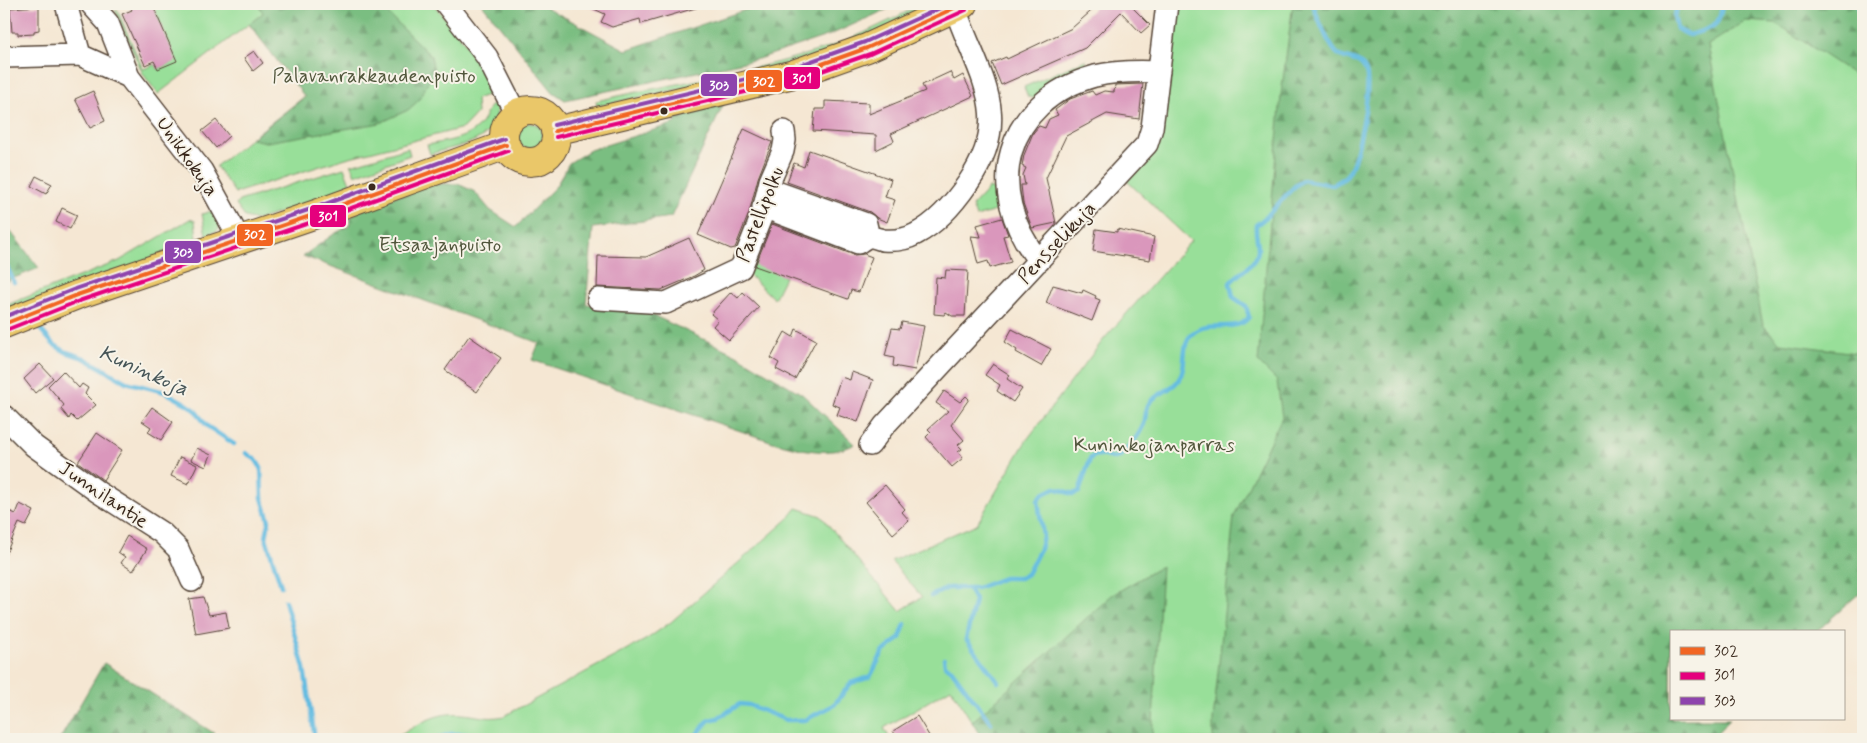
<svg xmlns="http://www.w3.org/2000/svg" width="1867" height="743" font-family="Mynerve,sans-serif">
<defs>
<pattern id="forest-firs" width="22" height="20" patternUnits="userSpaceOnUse" patternTransform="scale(1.25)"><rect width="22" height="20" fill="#7abe81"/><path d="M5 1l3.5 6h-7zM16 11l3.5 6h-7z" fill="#659b69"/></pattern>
</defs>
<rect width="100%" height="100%" fill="#f7f3e8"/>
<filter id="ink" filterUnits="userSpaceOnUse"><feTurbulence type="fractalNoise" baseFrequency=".02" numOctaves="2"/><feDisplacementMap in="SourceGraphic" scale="10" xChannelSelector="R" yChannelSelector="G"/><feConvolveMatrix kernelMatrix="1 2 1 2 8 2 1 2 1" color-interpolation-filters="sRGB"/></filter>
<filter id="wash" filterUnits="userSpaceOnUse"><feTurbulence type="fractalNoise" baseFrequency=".0096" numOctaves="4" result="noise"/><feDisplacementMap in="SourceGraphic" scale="20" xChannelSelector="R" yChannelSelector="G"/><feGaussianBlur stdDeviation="1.12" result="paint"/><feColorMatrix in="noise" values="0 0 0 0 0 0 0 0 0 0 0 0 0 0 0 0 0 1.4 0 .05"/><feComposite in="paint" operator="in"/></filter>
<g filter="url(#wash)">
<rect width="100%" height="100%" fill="#f5e7d3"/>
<path fill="#98df99" stroke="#6a845c" d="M152,4H195L199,10L201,6L198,4H433C460,35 476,54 492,93L476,99L477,113L463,128L346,158L235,193L216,166L305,96L249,24L158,94L143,74L115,10L117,9L143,69L156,64L158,69L176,61Z
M922,4H935L845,48L746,75L597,106L596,101C665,85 736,75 804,55C845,44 885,23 922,4Z
M1176,4H1293L1282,93L1303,4H1863V581L1671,632V719L1704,739H1097L1008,690L972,722L951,688L884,728L890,739H394C416,726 435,711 462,714C478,715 486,720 504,716L647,639L671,622L788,519L797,508L821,516L900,611L922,597L891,561L977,524L1026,441L1058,399L1104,339L1191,241L1127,181L1160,145Z
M1085,60L1092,69L1034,98L1028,97L1024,87Z
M496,102L497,120C486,144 452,147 430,154L427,145C447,141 470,139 482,122C487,114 487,106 496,102Z
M517 136a13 13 0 1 1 26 0a13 13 0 1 1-26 0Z
M408,148L410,155L355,175L351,165Z
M344,168L350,183L323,199L257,220L245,217L236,205L239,201Z
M989,188L997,191L994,200L1001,209L976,217L972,206Z
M218,209L224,221L217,231L206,235L202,214Z
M190,219L195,221L197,238L98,281L4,314V306L119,261Z
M751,259L782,271L781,275L785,277L774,299L746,272Z"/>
<path fill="url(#forest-firs)" stroke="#5a7450" d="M258,4H378L431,56L434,71L419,100L408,110L380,123L267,142L251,139L305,97L249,24L263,13Z
M482,4H540L626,50L763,4H899L830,35L758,59L565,100L553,92Z
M1293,4H1683L1685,7L1692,4H1863V102L1858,77L1775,23L1746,21L1708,45L1763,325L1780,343L1863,354V590L1816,632H1671V719H1730L1711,739H1213V721L1234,516L1282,417L1277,381L1258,362L1281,95Z
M725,101L671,217L593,228L586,304L642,310L737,355L802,394L855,444C830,458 800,449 773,442L532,360L539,343L303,256L334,234L349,226L352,216L364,207L430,184H458L475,192L490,210L516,227L556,186L569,163L590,150L676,123L675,117L706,105Z
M4,228L11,232L39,268L4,282Z
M1162,566L1152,739H982L972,722L1112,595Z
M104,663L223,739H60Z"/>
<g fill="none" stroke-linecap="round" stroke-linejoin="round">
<path stroke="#64bce1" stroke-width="4.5" d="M1679,4L1674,16L1677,29L1689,35C1711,28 1720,29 1722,4
M1858,4L1863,30
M1863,49L1861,54L1863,58
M4,261L14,282
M40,329L53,344L66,352L84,358L126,382L165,392L185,403L194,409L207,426L234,444
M246,453L256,460L261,468L262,498L269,521L266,538L281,586
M969,589L975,600L966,639L998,682
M931,596L948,588H977L1004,578H1020L1027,574L1040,549L1043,536L1038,500L1043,494L1055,488L1073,494L1079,492L1090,459C1100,448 1111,464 1121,455C1130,447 1139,435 1144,424C1146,418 1145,408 1150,402C1156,395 1170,390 1177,382C1189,368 1179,344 1193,333C1209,319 1237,334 1249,317L1246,306L1233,297L1230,283C1238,273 1258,264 1258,249C1258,240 1255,234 1256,225C1275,213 1285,191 1303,180L1333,185C1340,181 1347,177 1350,170C1358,154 1373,85 1365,69C1359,58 1348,61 1339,55C1329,48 1319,20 1314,8L1316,4
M285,601L304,668L315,739
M944,659L945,665L951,669L991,723
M435,739L451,734H472L477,739
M693,739L709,720L718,718L740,704L749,705L786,720H805L834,705L851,683L870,677L883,652L900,638L905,624"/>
</g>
<g id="blocks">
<path fill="#da97bc" d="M129,4H152L177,61L158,69L154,61L145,65L122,14L132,10Z
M583,4H698L699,7L641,24L640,19L612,27L601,22L605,14Z
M1099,4H1129L1150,25L1141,33L1121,12L1085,48L1001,85L992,63L1006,57L1007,59L1072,28Z
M39,6V30L34,31V34L18,35V32H12L10,8Z
M254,51L263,63L253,71L244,58Z
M950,72L954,80L963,75L973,96L891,134L894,141L876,150V135L813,131L815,109H825V101L869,103V114L925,91L922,85Z
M1143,84L1139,119L1107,114L1066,136L1046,178L1056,223L1032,228L1023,203L1021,185H1025L1023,175L1026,168L1022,166L1024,155L1033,133L1039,126L1045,128L1049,119L1058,115L1055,110L1070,99L1092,91L1095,95L1104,91L1114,92L1115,85Z
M93,91L105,121L90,128L75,99Z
M216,120L229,136L216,148L202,131Z
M744,129L772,142L758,178L749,213L735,248L731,249L698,235Z
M809,150L891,179L885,197L895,200L887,222L877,218L870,212L787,182L794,163L804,167Z
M36,176L52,184L46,194L31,186Z
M62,208L77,215L70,229L56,222Z
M1002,218L1008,235L1003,236L1011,262L990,268L988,261L978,264L971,236L981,237L977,225Z
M772,224L854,255L864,254L872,257L859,292L851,290L848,299L755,266Z
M1096,229L1117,232V229L1154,237L1150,260L1093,251Z
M689,238L704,270L694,276L661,290L597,287L598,256L646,257Z
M946,270L968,271L965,316H952L946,312L944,315L934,314L936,277L945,278Z
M1053,285L1082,293L1083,290L1096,296L1095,298L1100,300L1092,321L1046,303Z
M731,292L738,298L743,292L759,307L729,340L713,326L718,320L711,314Z
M902,322L924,326L915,370L893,366L894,358L885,356L892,328L900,329Z
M796,329L816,340L795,379L776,369L779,363L771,358L785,332L793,337Z
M1012,329L1051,349L1041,366L1016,352L1017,350L1005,342Z
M469,336L501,358L477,392L445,370Z
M40,364L53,378L35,393L24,379Z
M993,364L1010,375L1007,379L1022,389L1013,402L997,391L1000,385L985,375Z
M63,371L79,388L82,384L88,388L85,394L96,405L77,421L71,415L69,419L61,409L64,405L48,386Z
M852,372L873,380L858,422L837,415L840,407L832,404L841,377L850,380Z
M944,391L960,402L966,396L969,399L951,425L964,440L958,445L962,449L958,452L963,458L952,467L926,437L931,432L928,429L948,411L936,403Z
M152,407L173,422L161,440L148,432L151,427L142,421Z
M97,433L122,450L103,480L78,462Z
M197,448L211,455L206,467L191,460Z
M180,457L197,465L188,484L171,476Z
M885,485L905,509L902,512L909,520L893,534L866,502Z
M20,504L34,511L26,526L19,523L4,558V522L9,511L16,514Z
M127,536L147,549L133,571L121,563L125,557L118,552Z
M203,597L209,615L226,612L229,628L196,634L189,599Z
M917,716L931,739H898L893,731Z"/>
</g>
</g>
<g filter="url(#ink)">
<use href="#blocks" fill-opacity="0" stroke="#574639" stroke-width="1"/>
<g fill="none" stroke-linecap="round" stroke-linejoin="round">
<g stroke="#574639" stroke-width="24">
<path id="minor" d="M66,4L80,55
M91,4L108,23L129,77L202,171L240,240
M446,4L487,57L516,114
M4,57L80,55L129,77
M768,189L866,224L869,237
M763,207L858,243C861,241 865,238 868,237C872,236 879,239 883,240C894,241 907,239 916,234C937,223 955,202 968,183C1015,115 978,76 955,8
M1039,261C982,190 1004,101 1095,76C1116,71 1138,71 1159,72
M598,299L666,303L741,268L762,215L770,181L783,151L785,140L784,131
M4,416L34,446L98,492L162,533L178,549L192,581
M870,445L884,426L1147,144L1152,128L1167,4"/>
</g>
<g stroke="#574639" stroke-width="30">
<path id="major" d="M504 136a26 26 0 1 1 52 0a26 26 0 1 1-52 0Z
M555,131L794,74L867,48L963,4
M4,324L77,295L319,213L506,145"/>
</g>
<use href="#minor" stroke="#fff" stroke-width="21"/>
<use href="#major" stroke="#eac769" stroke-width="28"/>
<g stroke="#f7f3e8" stroke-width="8">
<path id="bus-1" d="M555,131L794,74L867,48L963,4
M4,324L77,295L319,213L506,145"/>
</g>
<g stroke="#f7f3e8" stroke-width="8">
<path id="bus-2" d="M556,137L796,80L870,54L966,10
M6,330L79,301L321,219L508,151"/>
</g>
<g stroke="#f7f3e8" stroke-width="8">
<path id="bus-3" d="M554,125L792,68L865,42L949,4
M4,317L75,289L317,207L504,139"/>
</g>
<use href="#bus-1" stroke="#f26522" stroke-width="4"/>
<use href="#bus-2" stroke="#e5007d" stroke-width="4"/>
<use href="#bus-3" stroke="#8e44ad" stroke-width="4"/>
</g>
</g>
<g fill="#3b2a1e" stroke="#f7f3e8" stroke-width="2">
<circle cx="664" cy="111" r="4.5"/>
<circle cx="372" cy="187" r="4.5"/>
</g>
<g text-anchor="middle" stroke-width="4" stroke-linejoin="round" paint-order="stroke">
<g font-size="20" fill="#52573d" stroke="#f7f3e8">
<text x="374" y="82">Palavanrakkaudenpuisto</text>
<text x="440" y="251">Etsaajanpuisto</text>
<text x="1154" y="451">Kuninkojanparras</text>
</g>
<g font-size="20" fill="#3b2a1e" stroke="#f7f3e8">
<text transform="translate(188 156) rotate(55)" y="7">Unikkokuja</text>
<text transform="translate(759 214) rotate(-69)" y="7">Pastellipolku</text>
<text transform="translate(1056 242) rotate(-47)" y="7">Pensselikuja</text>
<text transform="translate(104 494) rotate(34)" y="7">Junnilantie</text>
</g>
<g font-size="21" font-style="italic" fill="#475658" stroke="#f7f3e8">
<text transform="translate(144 370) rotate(24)" y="7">Kuninkoja</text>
</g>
</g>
<g stroke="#f7f3e8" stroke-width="2">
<rect x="783" y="66" width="38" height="24" rx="5" fill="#e5007d"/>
<rect x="745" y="69" width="38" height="24" rx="5" fill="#f26522"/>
<rect x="700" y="73" width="38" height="24" rx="5" fill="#8e44ad"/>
<rect x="309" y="204" width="38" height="24" rx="5" fill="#e5007d"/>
<rect x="236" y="223" width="38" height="24" rx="5" fill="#f26522"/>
<rect x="164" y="240" width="38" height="24" rx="5" fill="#8e44ad"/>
</g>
<g font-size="14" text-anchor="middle" font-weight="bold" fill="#fff">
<text x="802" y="83">301</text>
<text x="764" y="86">302</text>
<text x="719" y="90">303</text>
<text x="328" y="221">301</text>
<text x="255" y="239">302</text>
<text x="183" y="257">303</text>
</g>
<rect width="1867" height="743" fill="none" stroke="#f7f3e8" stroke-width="20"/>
<rect x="1670" y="630" width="175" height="90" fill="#f7f3e8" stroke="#aca397"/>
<rect x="1680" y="647" width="25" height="8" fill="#f26522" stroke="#aca397"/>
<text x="1714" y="656" font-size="15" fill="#3b2a1e">302</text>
<rect x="1680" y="672" width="25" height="8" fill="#e5007d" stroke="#aca397"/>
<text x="1714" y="680" font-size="15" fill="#3b2a1e">301</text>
<rect x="1680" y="697" width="25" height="8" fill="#8e44ad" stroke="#aca397"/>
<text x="1714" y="706" font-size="15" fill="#3b2a1e">303</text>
</svg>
